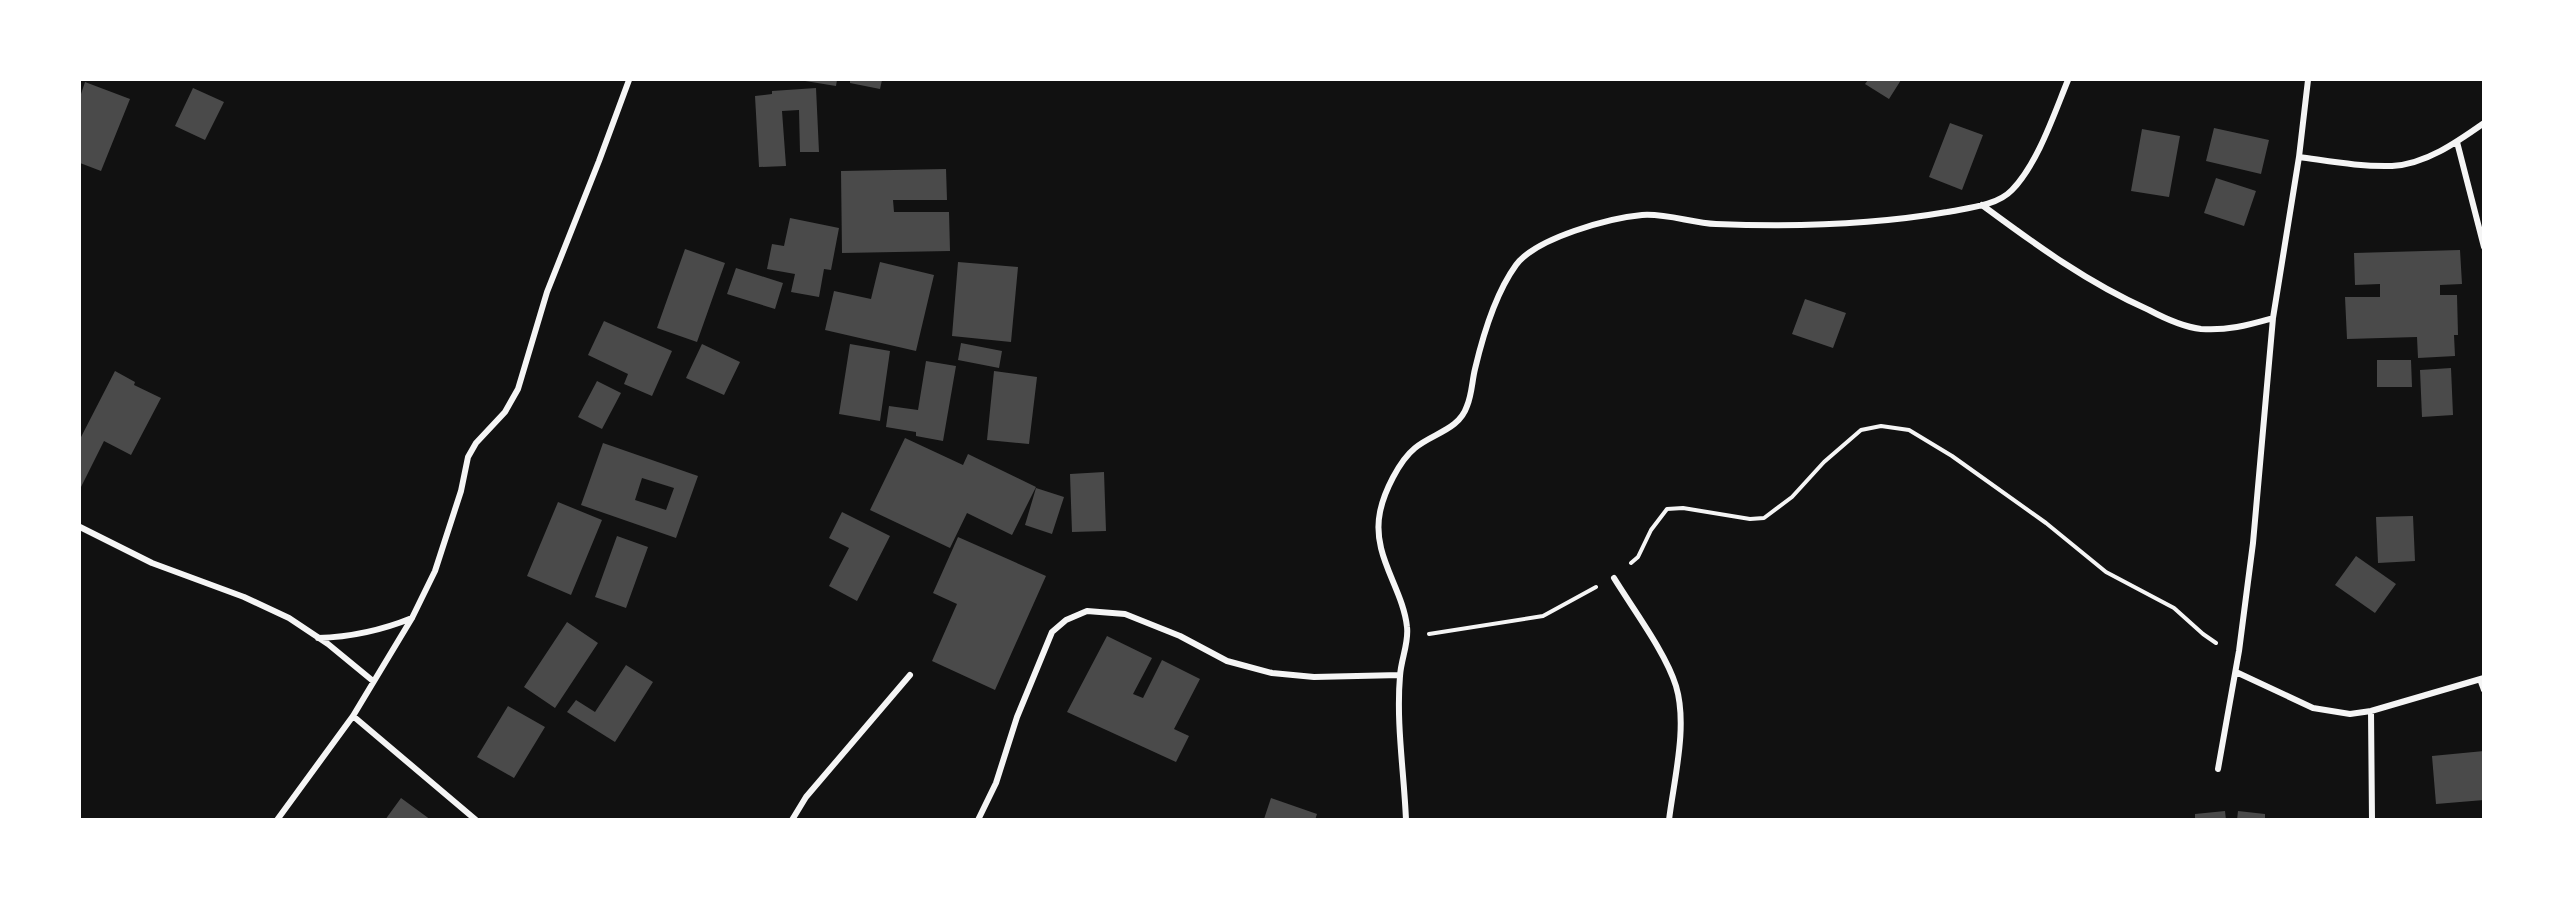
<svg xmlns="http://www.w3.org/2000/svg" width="2563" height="899" font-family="'Roboto Condensed',sans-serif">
<rect width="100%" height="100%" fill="#111"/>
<path fill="#4a4a4a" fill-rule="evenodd" d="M799,80H837L836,86Z
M850,80H882L880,89L850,83Z
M1868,80H1901L1889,99L1865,84Z
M85,82L130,99L101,171L80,163V97Z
M193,88L224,102L205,140L175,126Z
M816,88L819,152H800L799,110L782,111L786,166L759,167L755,96L772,94V91Z
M1950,123L1983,135L1962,190L1929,177Z
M2214,128L2269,140L2261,174L2206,161Z
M2142,129L2180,136L2169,197L2131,191Z
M946,169L947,200H893L894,212H949L950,251L842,253L841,171Z
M2216,178L2256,191L2244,226L2204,213Z
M790,218L839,228L831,270L824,269L819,297L791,292L795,274L767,269L772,244L784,246Z
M685,249L725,263L697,342L657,328Z
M2460,250L2462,284L2440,285V295H2457L2458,335H2454L2455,356L2418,358L2417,337L2347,339L2345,297H2380V284L2355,285L2354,253Z
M880,262L934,275L916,351L825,330L834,291L871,299Z
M958,262L1018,267L1011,342L952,336Z
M736,268L783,283L775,309L727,294Z
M1805,299L1846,313L1833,348L1792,334Z
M604,321L672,351L652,396L624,384L628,374L588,355Z
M961,343L1002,351L999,368L958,360Z
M702,344L740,362L724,395L686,378Z
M850,344L890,351L880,421L839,414Z
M2377,360H2411L2412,387H2377Z
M926,361L956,366L943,441L916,436V432L886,427L889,406L918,410Z
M2451,368L2453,415L2422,417L2420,370Z
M115,371L135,382L134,385L161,398L131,455L104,441L80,489V439Z
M994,371L1037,377L1029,444L987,440Z
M597,381L621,393L602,429L578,417Z
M905,438L963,465L968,454L1036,487L1012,535L967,513L950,548L870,510Z
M603,443L698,476L676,538L581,505ZM642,478L674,488L666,510L635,500Z
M1104,472L1106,531L1072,532L1070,474Z
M1036,488L1064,497L1052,534L1025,525Z
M558,502L602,520L571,595L527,576Z
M842,512L890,536L857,601L829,586L849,548L829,538Z
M2413,516L2415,561L2378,563L2376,517Z
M617,536L648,547L626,608L595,597Z
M958,537L1046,576L995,690L932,661L957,604L933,593Z
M2356,556L2396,584L2375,613L2335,585Z
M567,622L598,643L555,708L524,687Z
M1107,636L1152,658L1133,694L1143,698L1162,660L1200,679L1174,729L1189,736L1176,762L1067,712Z
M626,665L653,682L615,742L567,712L576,700L595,712Z
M508,706L545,727L514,778L477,757Z
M2484,751V800L2436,804L2432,756Z
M401,798L431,820H385Z
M1271,798L1317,814L1315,820L1264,819Z
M2225,811L2226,820H2195V814Z
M2238,811L2265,814V820H2237Z"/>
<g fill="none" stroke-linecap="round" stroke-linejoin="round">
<path stroke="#f5f5f5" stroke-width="4" d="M1631,563L1638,557L1651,530L1667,509L1683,508L1750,519L1764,518L1792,497L1824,462L1861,430L1881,426L1909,430L1952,456L2046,523L2106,572L2174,608L2203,634L2216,643
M1429,634L1543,616L1596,587"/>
<path stroke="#f5f5f5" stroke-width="6" d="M2457,142L2484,247
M2299,157C2329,161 2361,167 2392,166C2426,164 2457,142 2484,123
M1982,205C2036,245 2088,283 2149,310C2164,318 2184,327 2201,329C2227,331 2248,325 2273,318
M80,527L152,563L244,597L289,618L328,644L373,681
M1614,578C1633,609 1666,653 1676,686C1688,726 1674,779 1669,820
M318,638C352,637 380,631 412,618
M2236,672L2313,708L2350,714L2371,711L2484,678
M2480,679L2484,690
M2371,711L2372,820
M353,716L476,820
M2218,769L2239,651L2253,543L2273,318L2299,157L2308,80
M277,820L353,716L412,618L435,571L461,491L468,457L476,443L505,412L518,389L547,292L599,161L629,80
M792,820L806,797L910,675
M978,820L996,783L1017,717L1052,632L1066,620L1087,611L1125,614L1180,636L1227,661L1272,673L1314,677L1400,675
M1406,820C1404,772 1396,723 1400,676C1401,659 1409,643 1407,627C1403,588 1371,555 1380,512C1384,492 1399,461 1415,448C1433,433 1459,430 1467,406C1472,394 1472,381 1475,369C1483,335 1495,294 1516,265C1536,238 1609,218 1642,215C1666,213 1692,223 1716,224C1793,227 1872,225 1947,212C1967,208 1997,206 2012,190C2038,163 2054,114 2068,80"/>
</g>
<rect width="2563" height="899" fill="none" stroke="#ffffff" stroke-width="162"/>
</svg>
